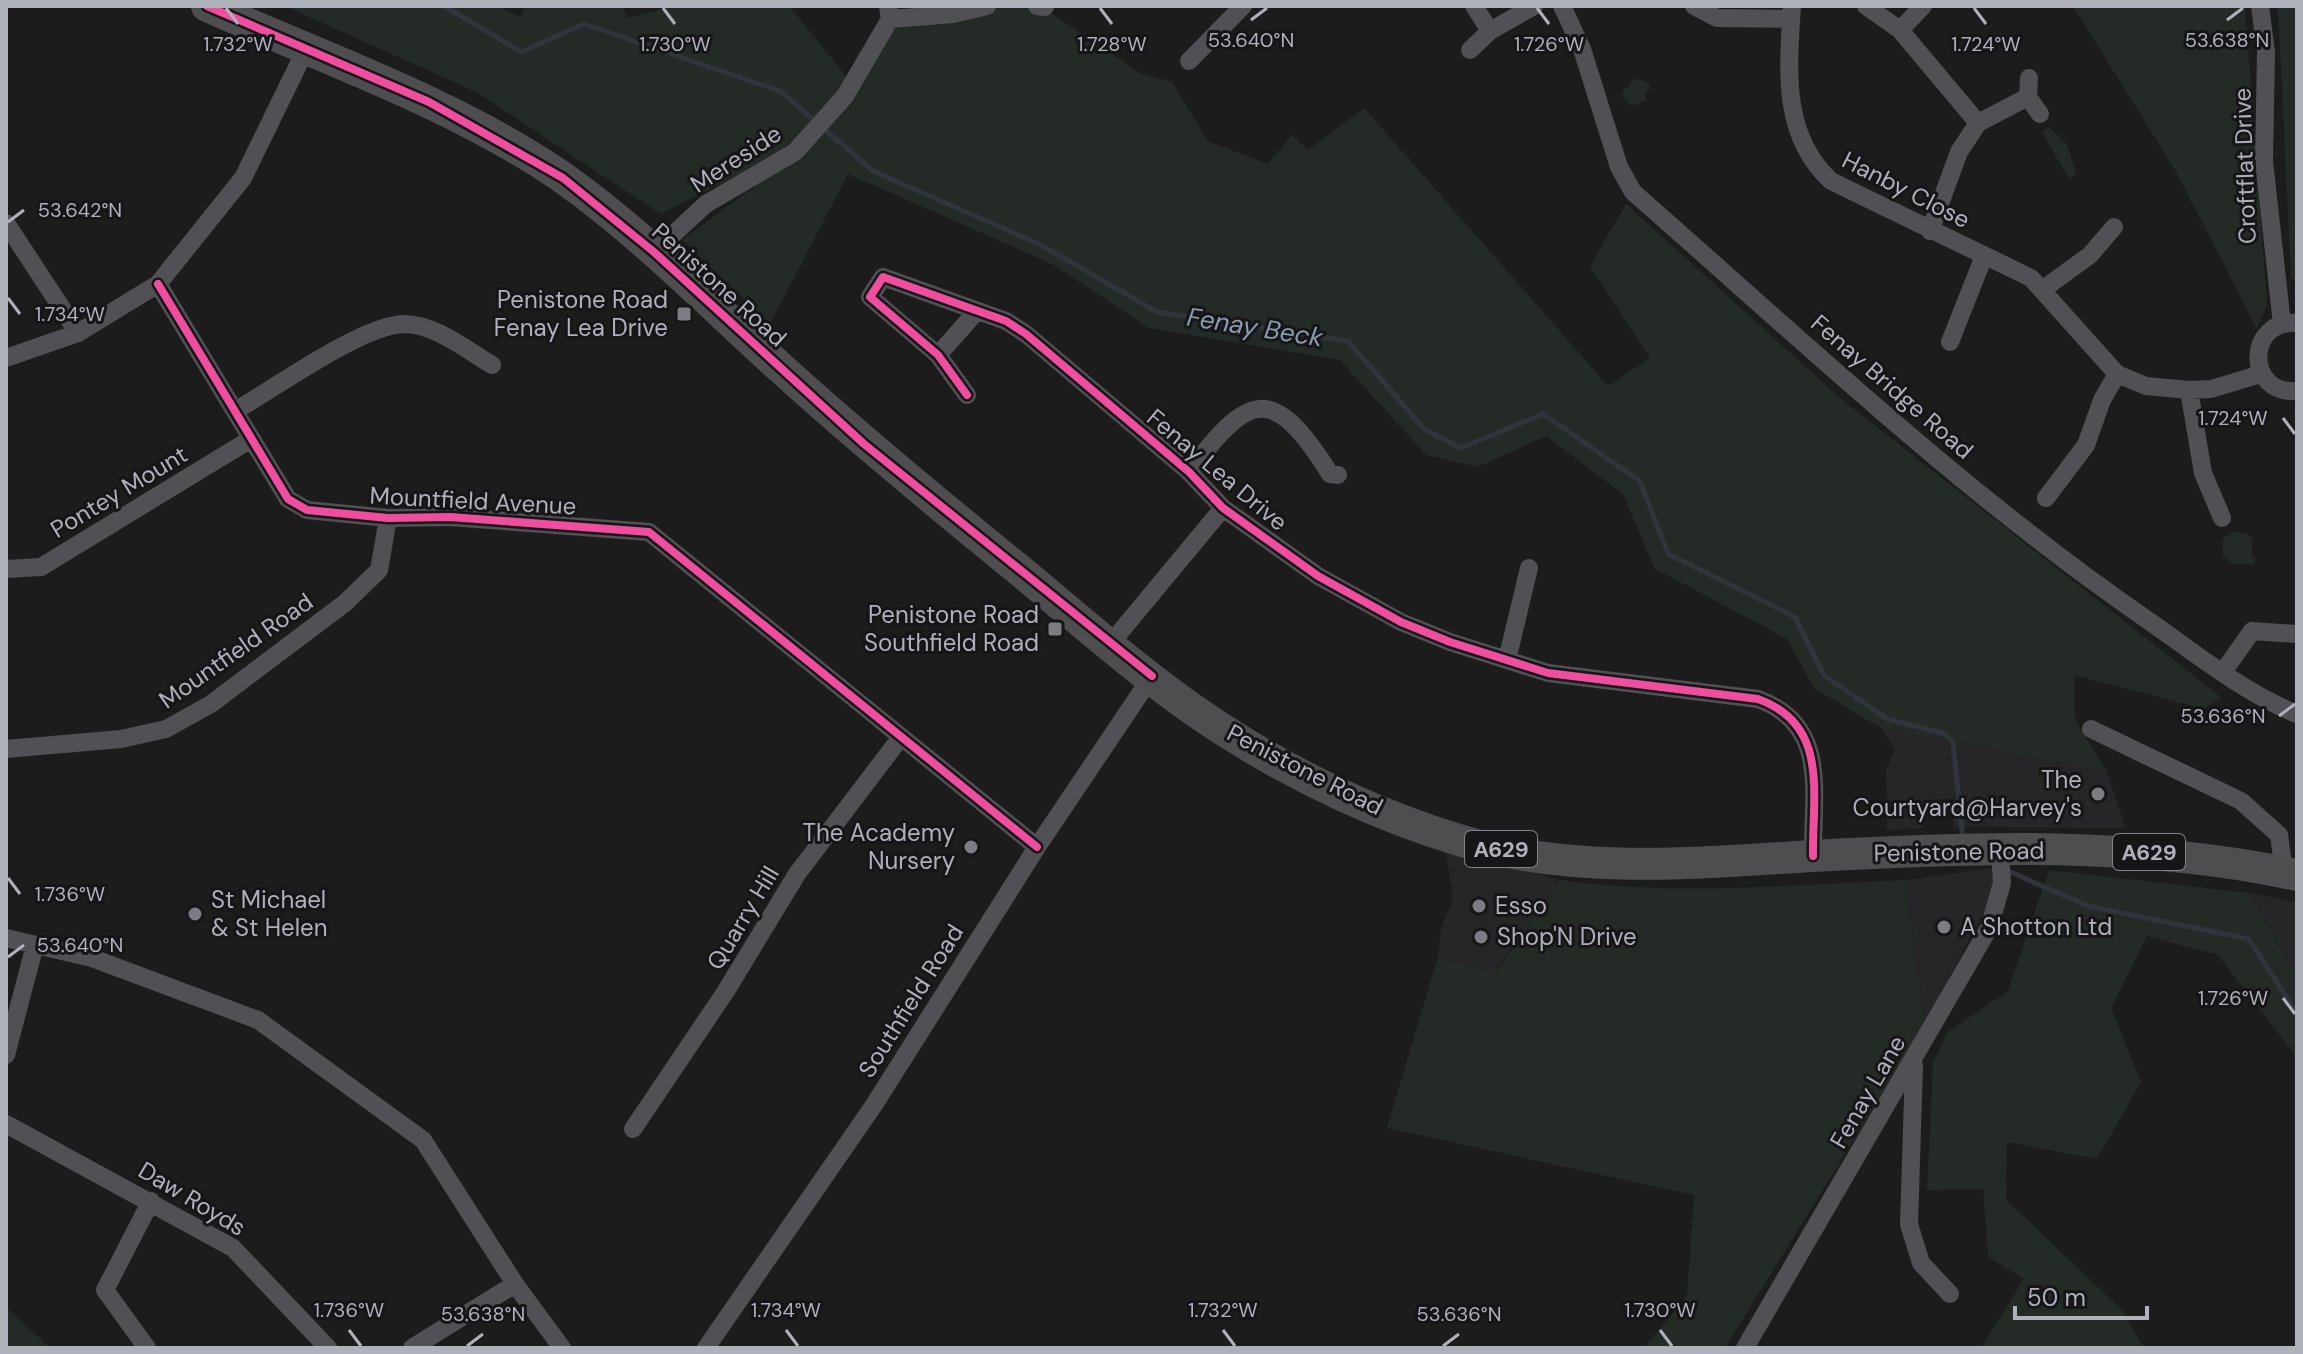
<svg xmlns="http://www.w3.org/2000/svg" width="2303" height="1354" font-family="'DM Sans',sans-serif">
<rect width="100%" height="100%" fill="#1c1c1c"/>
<path fill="#262628" d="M1881,728L2107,772L2126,828L1954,827L1953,799L1922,800L1923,828L1887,830L1886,769L1895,751Z
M1446,851L1561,880L1495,972L1438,956L1441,928L1453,900Z
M2008,866L1925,1024L1905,880Z
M2249,893L2297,902V977Z"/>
<path fill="#242b26" d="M285,6H498L520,17L526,6H622L628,18L676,6H789L851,82L791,148L661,214L476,92Z
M999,6L1046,10L1140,73L1172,82L1208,141L1268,164L1292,135L1308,150L1364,108L1608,386L1650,358L1590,266L1626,204L1841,399L2221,697L2204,709L2074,675L2075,719L2107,772L1881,728L1814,688L1787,639L1654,568L1623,494L1546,436L1478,467L1426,455L1340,360L1149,328L1052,264L848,174L770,324L682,240L802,152L893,22L960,16Z
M2073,6H2245L2267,305L2257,329L2178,175Z
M2278,6H2297V284L2291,277Z
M1637,78L1649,83L1650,89L1645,93L1646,100L1631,106L1623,97V91Z
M2049,127L2067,144L2076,173L2069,179L2042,132Z
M2233,531L2247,534L2252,539V556L2256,559L2253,564H2232L2223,556V539Z
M2049,870L2249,893L2297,977V1058L2218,955L2147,936L2111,1008L2141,1082L2097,1159L2007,1142L2006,1200L2123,1311L2144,1348H1981L2024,1279L1988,1257L1983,1189L1927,1190L1933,1063L1948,1032L2008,991Z
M1561,880C1673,896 1792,885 1905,880L1925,1024L1725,1348H1644L1687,1296L1694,1195L1387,1128L1438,956L1496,972Z
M6,1307L50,1348H6Z"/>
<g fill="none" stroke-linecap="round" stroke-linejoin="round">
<path stroke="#30353d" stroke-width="5" d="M444,6L521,52L584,24L780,91L873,171L1041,245L1157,312L1348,341L1424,429L1461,448L1543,414L1640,481L1668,554L1795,617L1824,675L1887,719L1943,733L1953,742L1963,839
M2006,870L2088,906L2249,939L2297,1014"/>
<path stroke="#515155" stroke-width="18" d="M1037,6L1045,7
M1474,6L1490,31
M1562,6L1582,49L1619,167L1633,192C1801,339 1964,494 2149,621C2195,653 2244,693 2297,714
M1694,6L1717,18L1791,19
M1792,6C1788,69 1781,135 1831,181L2031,278L2117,374L2146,386L2189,390L2211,389L2261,374
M1866,6L1900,30L1978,123L1959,152L1930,231
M2260,6L2266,52L2264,161L2282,324
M890,19L953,14L987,6
M1900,30L1923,6
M1470,50L1490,31L1534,6
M1189,61L1243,6
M2029,78L2028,97L2040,114
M1978,123L2028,97
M6,223L78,333
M654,252L706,204L795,152L845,96L890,19L888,6
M158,284L288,499L307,510L388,518L450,517L649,532L1037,847
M2042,290L2090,255L2114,227
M2297,323C2246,319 2245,395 2297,391
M1950,342L1984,256
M938,355L977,311
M6,358L78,333L158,284L243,178L305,51
M2189,390L2203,473L2222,518
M967,395L938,355L870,297L883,277L1006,321L1026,334L1189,472L1223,508L1318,576L1401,622L1450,642L1548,673L1758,699C1830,725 1812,794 1813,856
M235,411C275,388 362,325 404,324C435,324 467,350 492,365
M1189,472C1249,392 1273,383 1330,474L1338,475
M2046,498L2086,445L2102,400L2117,374
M6,569L41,567L251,439
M1111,643L1223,508
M1507,660L1529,568
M2223,672L2252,631L2297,634
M2091,729L2241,801L2279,835L2284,872
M6,749L121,739L166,729L211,704L345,603L379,570L388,518
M6,938L92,958L258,1020L423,1140L515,1284L562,1348
M6,1055L35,945
M1914,1066L1909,1224L1921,1263L1950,1294
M6,1124L233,1248L328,1348
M633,1129L726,991L797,874L901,737
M147,1348L105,1290L151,1201
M412,1348L515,1284
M706,1348L874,1105L1037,847L1152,676
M1745,1348L1989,928L2002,883L2000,850"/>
<path stroke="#4e4e51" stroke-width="32" d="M207,6C325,59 451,102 559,175C639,231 710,304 783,370C859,439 938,504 1018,569C1087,626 1157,689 1233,736C1301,779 1382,817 1459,840C1571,875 1698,863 1813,856C1975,847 2138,841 2297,875"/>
<g stroke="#161618" stroke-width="13">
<path id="cycleway" d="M207,6L429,102L563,178L654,252L864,444L1152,676
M158,284L288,499L307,510L388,518L450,517L649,532L1037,847
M967,395L938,355L870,297L883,277L1006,321L1026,334L1189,472L1223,508L1318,576L1401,622L1450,642L1548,673L1758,699C1830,725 1812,794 1813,856"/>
</g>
<use href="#cycleway" stroke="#ef4d9e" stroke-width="8"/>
</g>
<path fill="none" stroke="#afb1bb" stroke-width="3" d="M226,8L238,24M663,8L675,24M1100,8L1112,24M1537,8L1549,24M1974,8L1986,24M1251,20L1267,8M2227,20L2243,8M8,222L24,210M8,298L20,314M2283,418L2295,434M2279,716L2295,704M8,878L20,894M8,957L24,945M2283,998L2295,1014M349,1330L361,1346M786,1330L798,1346M1223,1330L1235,1346M1660,1330L1672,1346M467,1346L483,1334M1443,1346L1459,1334"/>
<g fill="#7c7d83" stroke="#161618" stroke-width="3">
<rect x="676" y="306" width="16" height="16" rx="4"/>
<rect x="1047" y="621" width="16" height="16" rx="4"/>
<circle cx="2098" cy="794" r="8"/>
<circle cx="971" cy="847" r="8"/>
<circle cx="1479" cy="906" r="8"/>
<circle cx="195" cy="914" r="8"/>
<circle cx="1944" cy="927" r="8"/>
<circle cx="1481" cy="937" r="8"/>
</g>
<g text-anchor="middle" stroke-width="6" stroke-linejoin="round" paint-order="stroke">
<g fill="#161618" stroke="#81828a" stroke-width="2">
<rect x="1465" y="831" width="72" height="36" rx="6"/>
<rect x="2113" y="834" width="72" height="36" rx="6"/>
</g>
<g font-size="22" font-weight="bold" fill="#afb1bb">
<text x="1501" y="857">A629</text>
<text x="2149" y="860">A629</text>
</g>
<g font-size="24" fill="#afb1bb" stroke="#161618">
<text transform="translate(736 159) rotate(-33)" y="8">Mereside</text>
<text transform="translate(2245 166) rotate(-92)" y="8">Croftflat Drive</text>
<text transform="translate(1906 190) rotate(27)" y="8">Hanby Close</text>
<text transform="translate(719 285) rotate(42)" y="8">Penistone Road</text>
<text transform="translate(1892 387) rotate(41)" y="8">Fenay Bridge Road</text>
<text transform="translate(1217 470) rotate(40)" y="8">Fenay Lea Drive</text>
<text transform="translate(119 492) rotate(-31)" y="8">Pontey Mount</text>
<text transform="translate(473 501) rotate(3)" y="8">Mountfield Avenue</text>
<text transform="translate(236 651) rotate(-35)" y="8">Mountfield Road</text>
<text transform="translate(1305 770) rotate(27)" y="8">Penistone Road</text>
<text transform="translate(1959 852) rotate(-1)" y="8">Penistone Road</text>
<text transform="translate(743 918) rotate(-59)" y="8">Quarry Hill</text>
<text transform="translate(911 1001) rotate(-58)" y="8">Southfield Road</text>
<text transform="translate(1868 1092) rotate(-60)" y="8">Fenay Lane</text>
<text transform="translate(192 1199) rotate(31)" y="8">Daw Royds</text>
</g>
<g font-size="24" fill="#afb1bb" stroke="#161618" text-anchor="end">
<text x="668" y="308">Penistone Road<tspan x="668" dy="28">Fenay Lea Drive</tspan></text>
<text x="1039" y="623">Penistone Road<tspan x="1039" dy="28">Southfield Road</tspan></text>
<text x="2082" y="788">The<tspan x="2082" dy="28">Courtyard@Harvey's</tspan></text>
<text x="955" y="841">The Academy<tspan x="955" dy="28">Nursery</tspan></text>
<text x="211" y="908" text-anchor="start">St Michael<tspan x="211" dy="28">&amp; St Helen</tspan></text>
<text x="1495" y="914" text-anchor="start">Esso</text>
<text x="1960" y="935" text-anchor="start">A Shotton Ltd</text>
<text x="1497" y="945" text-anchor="start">Shop'N Drive</text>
</g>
<g font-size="26" font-style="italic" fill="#8b9bb1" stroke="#161618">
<text transform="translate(1255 327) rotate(9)" y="9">Fenay Beck</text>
</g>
</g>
<g font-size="20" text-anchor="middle" fill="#afb1bb" stroke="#161618" stroke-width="6" stroke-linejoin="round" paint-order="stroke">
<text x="1251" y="47">53.640°N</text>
<text x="2227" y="47">53.638°N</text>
<text x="238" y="51">1.732°W</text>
<text x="675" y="51">1.730°W</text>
<text x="1112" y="51">1.728°W</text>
<text x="1549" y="51">1.726°W</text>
<text x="1986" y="51">1.724°W</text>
<text x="80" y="217">53.642°N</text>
<text x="70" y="321">1.734°W</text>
<text x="2233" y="425">1.724°W</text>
<text x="2223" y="723">53.636°N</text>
<text x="70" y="901">1.736°W</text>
<text x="80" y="952">53.640°N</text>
<text x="2233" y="1005">1.726°W</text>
<text x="349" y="1317">1.736°W</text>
<text x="786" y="1317">1.734°W</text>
<text x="1223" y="1317">1.732°W</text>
<text x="1660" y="1317">1.730°W</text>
<text x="483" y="1321">53.638°N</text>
<text x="1459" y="1321">53.636°N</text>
</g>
<rect width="2303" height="1354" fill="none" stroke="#afb1bb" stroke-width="16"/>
<path d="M2015 1306v12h132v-12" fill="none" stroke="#afb1bb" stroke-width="4"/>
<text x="2027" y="1306" font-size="24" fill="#afb1bb" stroke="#161618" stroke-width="6" paint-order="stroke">50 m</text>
</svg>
